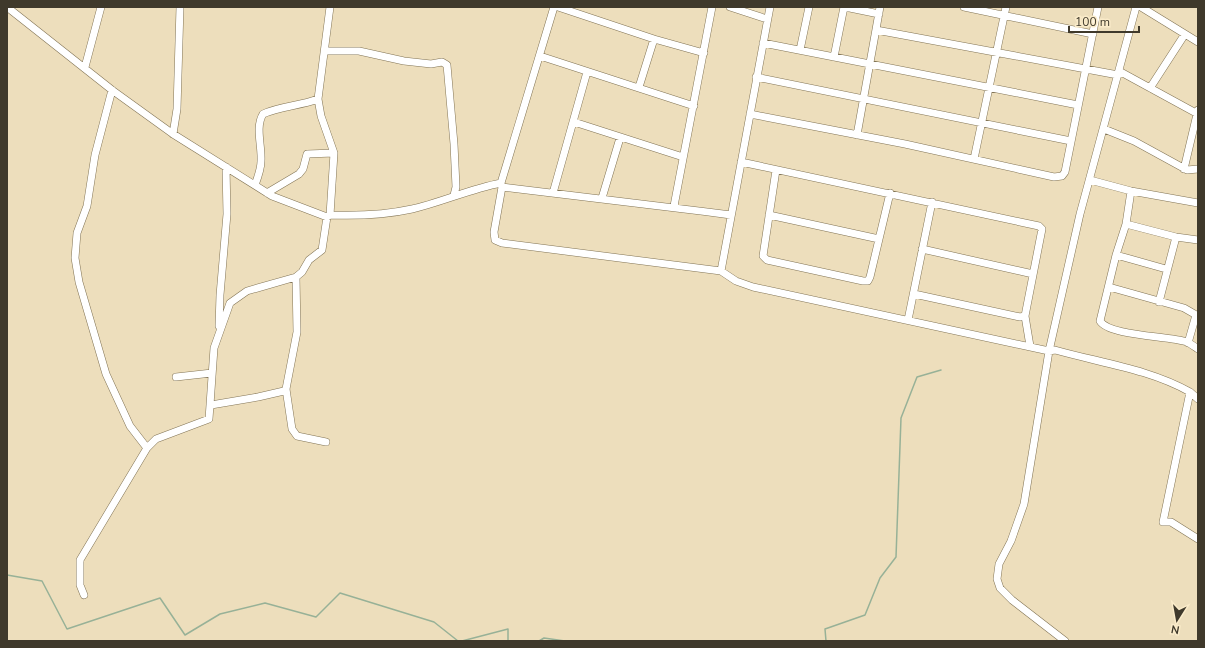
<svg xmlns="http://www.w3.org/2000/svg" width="1205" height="648" font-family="'Nunito Sans',sans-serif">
<rect width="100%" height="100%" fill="#eddebc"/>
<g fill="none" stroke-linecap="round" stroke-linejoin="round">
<path stroke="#97b197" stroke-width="1.5" d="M7,575L42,581L67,629L160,598L185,635L220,614L265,603L316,617L340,593L434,622L458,641
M462,641L508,629V641
M539,641L544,638L565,641
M826,641L825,629L865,615L880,578L896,557L901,418L917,377L941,370"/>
<g stroke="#827455" stroke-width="8">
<path id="minor" d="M7,7L112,90L173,134L272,196L327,217L330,215C358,216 385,215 412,209C442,202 470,189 501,183
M554,7L501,183L502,187L494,232L495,240L502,243L721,271L736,281L753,287L1049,351L1080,214L1136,7
M558,7L654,39L704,53
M730,7L767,19
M845,7L879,14
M964,7L1093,34
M1141,7L1198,42
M876,30L1118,75
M763,43L1078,105
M800,50L809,7
M325,51H359L404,61L431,64L442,62L447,65L454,144L456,187L454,195
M540,56L694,106
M834,57L844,7
M85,67L101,7
M1119,71L1196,113
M756,77L1071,141
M639,87L654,39
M1150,88L1185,34
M112,90L95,155L87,206L77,233L75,258L79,282L106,374L130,426L147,448
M750,114L905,144L1054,177L1062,176L1065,172L1098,7
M574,122L683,157
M1104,129L1134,141L1187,170L1198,169
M173,134L177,109L180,7
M857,135L880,7
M974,159L1006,7
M741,162L1039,226L1042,229L1025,316L1020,317L914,294
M1184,169L1198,110
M776,170L763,256L767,260L863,281H868L870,277L890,193
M1090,180L1131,191L1198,203
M255,185C258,177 261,169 261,161C262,146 255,127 263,114C280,106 300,106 318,99
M502,187C579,196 655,205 731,215
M1131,191L1126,224L1116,255L1100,321C1109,336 1169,336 1187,342C1191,344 1195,347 1198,349
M267,193L299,174L303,169L307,154L334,153
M553,193L587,72
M602,198L620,138
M674,206L712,7
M330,215L334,153L321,116L318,99L330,7
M769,215L879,239
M1126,224L1176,237L1198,240
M922,249L1033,274
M1116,255L1166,269
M721,271L770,7
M296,277L297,332L286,389L292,429L297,436L326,442
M1109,287L1184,308L1198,316
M1159,302L1176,237
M1025,316L1030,346
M908,320L932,202
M219,326L220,295L227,214L226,167
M1188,343L1196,315
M176,377L212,373
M1190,392L1198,399
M211,405L258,397L284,391L286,389
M84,595L80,585V560L147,448L156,439L209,419L214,348L230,303L247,291L296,277L302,272L309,260L322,250L327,217
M1065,641L1012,600L1000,588L997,579L999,564L1011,541L1024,504L1049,351L1055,350C1101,363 1149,369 1190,392L1163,522H1171L1198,539"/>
</g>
<use href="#minor" stroke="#fff" stroke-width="7"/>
</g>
<rect width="1205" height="648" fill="none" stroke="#3f392b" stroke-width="16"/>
<g transform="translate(1177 620) rotate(191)" stroke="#faebc9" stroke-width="3" paint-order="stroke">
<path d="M0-3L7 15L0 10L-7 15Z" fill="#3f392b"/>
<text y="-6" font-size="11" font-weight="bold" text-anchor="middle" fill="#3f392b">N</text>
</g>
<path d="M1069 26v6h70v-6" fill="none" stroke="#3f392b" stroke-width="2"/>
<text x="1075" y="26" font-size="12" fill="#3f392b" stroke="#faebc9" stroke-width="3" paint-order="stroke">100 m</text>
</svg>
